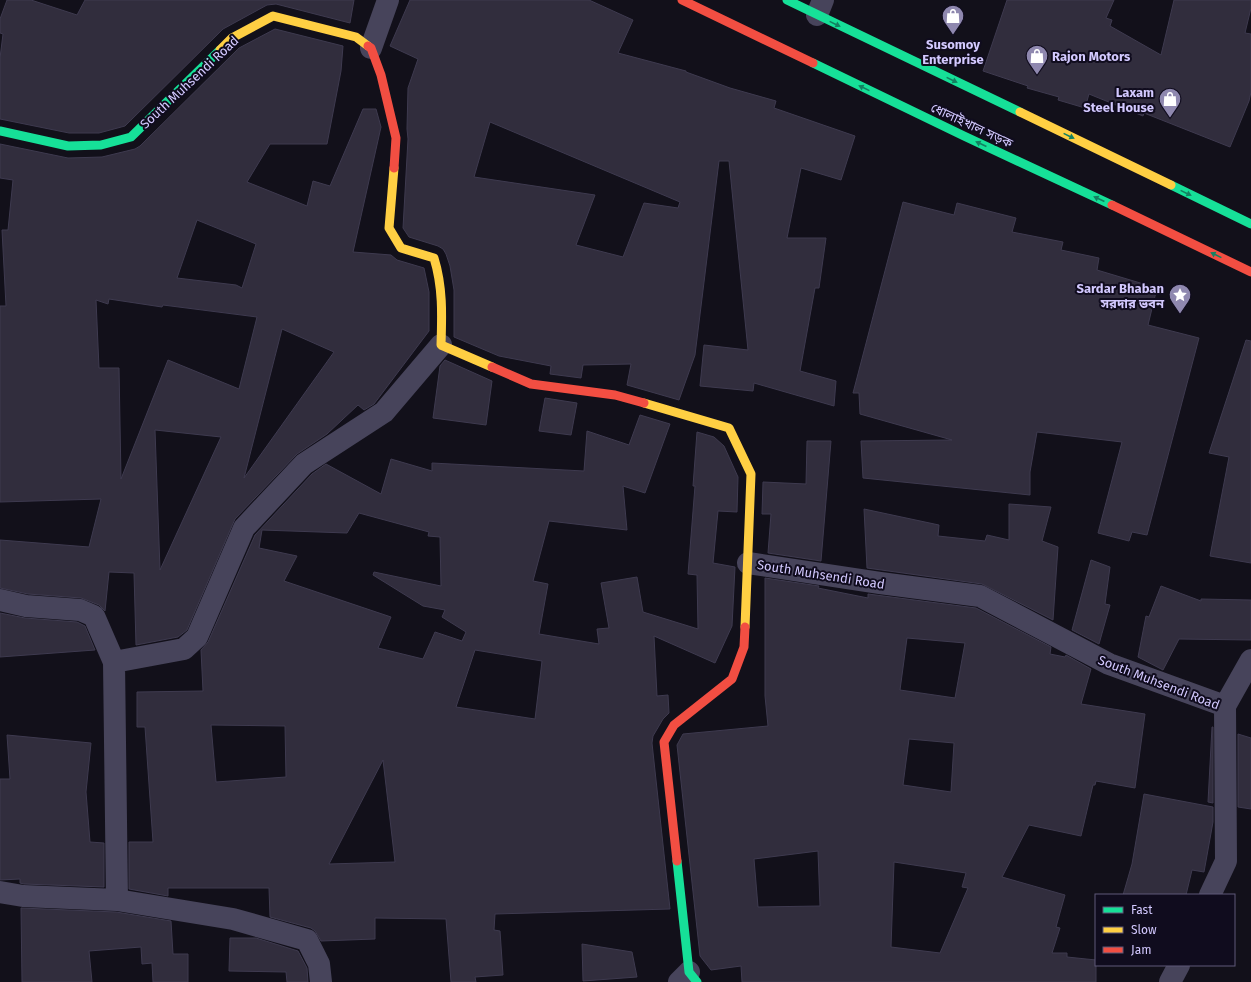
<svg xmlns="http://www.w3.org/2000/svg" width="1251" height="982" font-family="'Fira Sans','Noto Sans Bengali',sans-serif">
<rect width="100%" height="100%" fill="#12101a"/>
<path fill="#312d3d" stroke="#3e3a4f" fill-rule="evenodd" d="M7,0H31L77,15L85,0H354L350,23L276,4L267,5L223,29L125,126L99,133H69L0,119V58L3,34L0,33V19Z
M410,0H589L633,20L618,53L686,71V72L730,88L776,101L774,108L855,136L841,180L801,168L787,238H826L819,288H815L800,371L836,381L834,406L754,383L753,391L700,386L704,345L748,350L729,161H719L695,355L679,400L627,385L631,364L583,365L581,378L550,374L551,366L499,356L454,337V290L450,266L446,254L443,249L438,246L409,237L403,228L408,139L407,129L408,88L418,59L390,46ZM490,122L680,202L678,208L644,203L623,257L576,245L595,195L474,177Z
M1007,0H1114L1106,18L1112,20L1110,26L1161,55L1174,0H1251V8L1245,33L1251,34V92L1249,101L1230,147L1144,113L1143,116L1089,94L1085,108L1058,100L1059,97L1027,88L1028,86L983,71Z
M275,29L343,46L341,71L327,144H270L247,182L307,206L313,181L330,186L363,109H376L381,127L353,252L391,255L397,260L424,268L429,292V331L374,404L364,410L358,405L327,434L297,454L235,519L187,630L178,637L136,645L134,573L109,572L105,611L99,605L81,598L28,594L0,588V540L89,547L101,499L0,502V306H6L2,230H8L13,180L0,178V144L68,158L102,157L135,149L140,146L239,48ZM197,220L256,244L242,288L236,285L177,278ZM109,299L162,307L163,305L257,317L239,389L168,360L121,479L119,368H99L96,300L108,304ZM282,329L334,352L244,478ZM155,430L221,437L160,570Z
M903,202L954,215L957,203L1016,218L1012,232L1063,242L1061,250L1099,258L1097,270L1157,288L1148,325L1199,338L1147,535L1132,532L1129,541L1098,533L1122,442L1037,432L1030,472V495L863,478L861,441L952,440L860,414L859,393H853Z
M1246,340L1251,341V563L1210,556L1229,457L1209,453Z
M445,360L492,381L486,425L433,418L440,366Z
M545,398L577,403L571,435L539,431Z
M640,415L670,424L645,493L623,486L627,530L549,521L533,581L548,584L539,634L599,644L597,629L609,628L601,583L637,577L643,612L698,629L697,575L688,574L695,486H693L697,432L714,437L724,446L738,477L737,512L718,511L713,563L735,567L732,626L715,663L654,636L657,696L668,695L669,713L663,719L653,736L652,743L670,909L495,914L494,930L500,931L503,975L475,977L476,982H451L446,919L375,918V939L321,941L315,931L311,928L270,917L269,888H168V896L129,889V842H153L145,727H137V692L203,691L201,650L208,642L255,535L312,474L326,464L381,494L391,459L432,471V463L584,471L587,431L629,445ZM359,513L429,532L428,536L440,537L441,586L374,572L373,575L423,606L445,610L442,617L466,632L462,641L435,632L423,659L378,648L391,617L284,581L297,556L259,548L262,530L347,533ZM475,650L542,661L535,719L456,707ZM211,725L285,726L286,777L216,782ZM383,760L395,862L329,864Z
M807,441H831L821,561L768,553L771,514H762L763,482L806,484Z
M1009,504L1051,507L1042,541L1058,547L1053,620L982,584L867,568L864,509L939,525L938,536L985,541L987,535L1009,540Z
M1091,560L1110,567L1105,604L1110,605L1099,644L1072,630Z
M765,578L819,586L818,588L868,598V594L976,608L1051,647L1050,654L1065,657L1066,655L1091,669L1081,704L1145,714L1135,788L1096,781L1095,785H1093L1081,836L1029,825L1002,877L1065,895L1056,927L1060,928L1052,953H1067V957L1096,960V982H742L741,966L711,970L700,956L677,745L683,734L768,726L765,696ZM907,638L965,643L955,698L900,690ZM909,739L954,743L951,792L903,785ZM818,851L820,906L758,907L754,859ZM894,862L966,873L962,887L968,888L940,953L891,947Z
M1161,586L1201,601V599L1251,600V640L1179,639L1163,670L1138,657L1146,616L1149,617Z
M0,613L25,618L77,622L85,626L95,650L0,657Z
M1212,727H1213V803L1208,802Z
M1238,734L1251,738V809L1238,807Z
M7,735L91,743L86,792L90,842L104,843V887L24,884L20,883V879L0,880V779H10Z
M1144,794L1213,807V822L1204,872L1192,870L1186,895H1123L1132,864Z
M21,908L116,912L171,921L173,954H188V982H153L152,963L142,964L141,947L89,951L92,982H22Z
M230,938H256L298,951L307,968L308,982H287L286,972L229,971Z
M582,944L632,952L637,977L583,981Z"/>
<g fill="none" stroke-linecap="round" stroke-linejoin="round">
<path stroke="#47445b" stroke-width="22" d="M817,15L823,0
M371,48L388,0
M748,563L880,583L980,596L1109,664L1225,706
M0,600L26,606L80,610L94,616L114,662L117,900L233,919L307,940L319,964L321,982
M114,662L184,649L197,637L244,528L304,464L384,412L441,345
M0,892L23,896L117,900
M1210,895L1226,861L1225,706L1251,660
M679,982L689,972
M1170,982L1179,965"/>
<path stroke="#16e098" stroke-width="9" d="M787,0L1020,112
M813,63L964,136L1112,205
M0,131L68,146L101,145L131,137L220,50
M1171,185L1251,224
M677,861L689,972L697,982"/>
<path stroke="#ffcf43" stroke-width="9" d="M220,50L232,38L273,16L356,37L368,46
M1020,112L1171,185
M394,168L389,228L401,248L434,258C443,287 442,315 441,345L492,367
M644,403L729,428L751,474L745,627"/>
<path stroke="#f24e42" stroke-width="9" d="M682,0L813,63
M368,46L371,48L381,75L396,138L394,168
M1112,205L1251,272
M492,367L531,384L615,395L644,403
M677,861L664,742L674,725L732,679L744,647L745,627"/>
</g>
<defs><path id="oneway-solid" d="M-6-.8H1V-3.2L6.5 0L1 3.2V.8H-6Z"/></defs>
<g fill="#138161">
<use href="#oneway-solid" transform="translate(835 24) rotate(26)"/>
<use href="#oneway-solid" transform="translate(952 80) rotate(26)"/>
<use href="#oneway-solid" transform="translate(864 88) rotate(-154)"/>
<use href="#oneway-solid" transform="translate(1069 136) rotate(26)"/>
<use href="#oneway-solid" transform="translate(981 144) rotate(-155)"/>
<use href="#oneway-solid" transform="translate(1186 193) rotate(26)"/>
<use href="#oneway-solid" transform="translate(1099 199) rotate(-155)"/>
<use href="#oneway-solid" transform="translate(1216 255) rotate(-154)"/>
</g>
<defs>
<g id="shop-pin" transform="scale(1.15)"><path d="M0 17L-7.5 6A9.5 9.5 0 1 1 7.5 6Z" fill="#8f88af" stroke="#100c1e"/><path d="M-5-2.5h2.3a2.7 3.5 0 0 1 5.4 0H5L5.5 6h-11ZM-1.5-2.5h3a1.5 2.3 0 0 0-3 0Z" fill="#fff"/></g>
<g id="sight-pin" transform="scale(1.15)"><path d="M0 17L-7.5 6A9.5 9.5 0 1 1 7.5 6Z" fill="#8f88af" stroke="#100c1e"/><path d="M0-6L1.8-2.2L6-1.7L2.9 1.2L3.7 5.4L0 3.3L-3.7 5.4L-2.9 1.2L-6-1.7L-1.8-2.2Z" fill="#fff"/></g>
</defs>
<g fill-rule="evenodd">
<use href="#shop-pin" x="953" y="16"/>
<use href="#shop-pin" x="1037" y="56"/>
<use href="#shop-pin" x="1170" y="99"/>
<use href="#sight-pin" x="1180" y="295"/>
</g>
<g text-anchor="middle" stroke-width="4" stroke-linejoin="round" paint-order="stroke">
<g font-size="13" font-weight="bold" fill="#d3c9ff" stroke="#100c1e" text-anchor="end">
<text x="953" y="49" text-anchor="middle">Susomoy<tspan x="953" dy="15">Enterprise</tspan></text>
<text x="1052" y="61" text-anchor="start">Rajon Motors</text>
<text x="1154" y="97">Laxam<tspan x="1154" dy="15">Steel House</tspan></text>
<text x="1164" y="293">Sardar Bhaban<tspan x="1164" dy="15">সরদার ভবন</tspan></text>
</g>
<g font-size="13" fill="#d3c9ff" stroke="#100c1e">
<text transform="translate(189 82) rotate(-43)" y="5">South Muhsendi Road</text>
<text transform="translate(972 125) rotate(25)" y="5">ধোলাইখাল সড়ক</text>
<text transform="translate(821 574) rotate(9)" y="5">South Muhsendi Road</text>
<text transform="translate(1159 682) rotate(21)" y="5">South Muhsendi Road</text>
</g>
</g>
<rect x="1095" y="894" width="140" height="72" fill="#100c1e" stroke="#5e5878"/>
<rect x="1103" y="907" width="20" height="6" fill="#16e098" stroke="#5e5878"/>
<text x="1131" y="914" font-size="12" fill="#d3c9ff">Fast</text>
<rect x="1103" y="927" width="20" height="6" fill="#ffcf43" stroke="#5e5878"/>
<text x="1131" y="934" font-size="12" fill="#d3c9ff">Slow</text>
<rect x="1103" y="947" width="20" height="6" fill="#f24e42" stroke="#5e5878"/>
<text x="1131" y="954" font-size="12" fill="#d3c9ff">Jam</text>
</svg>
